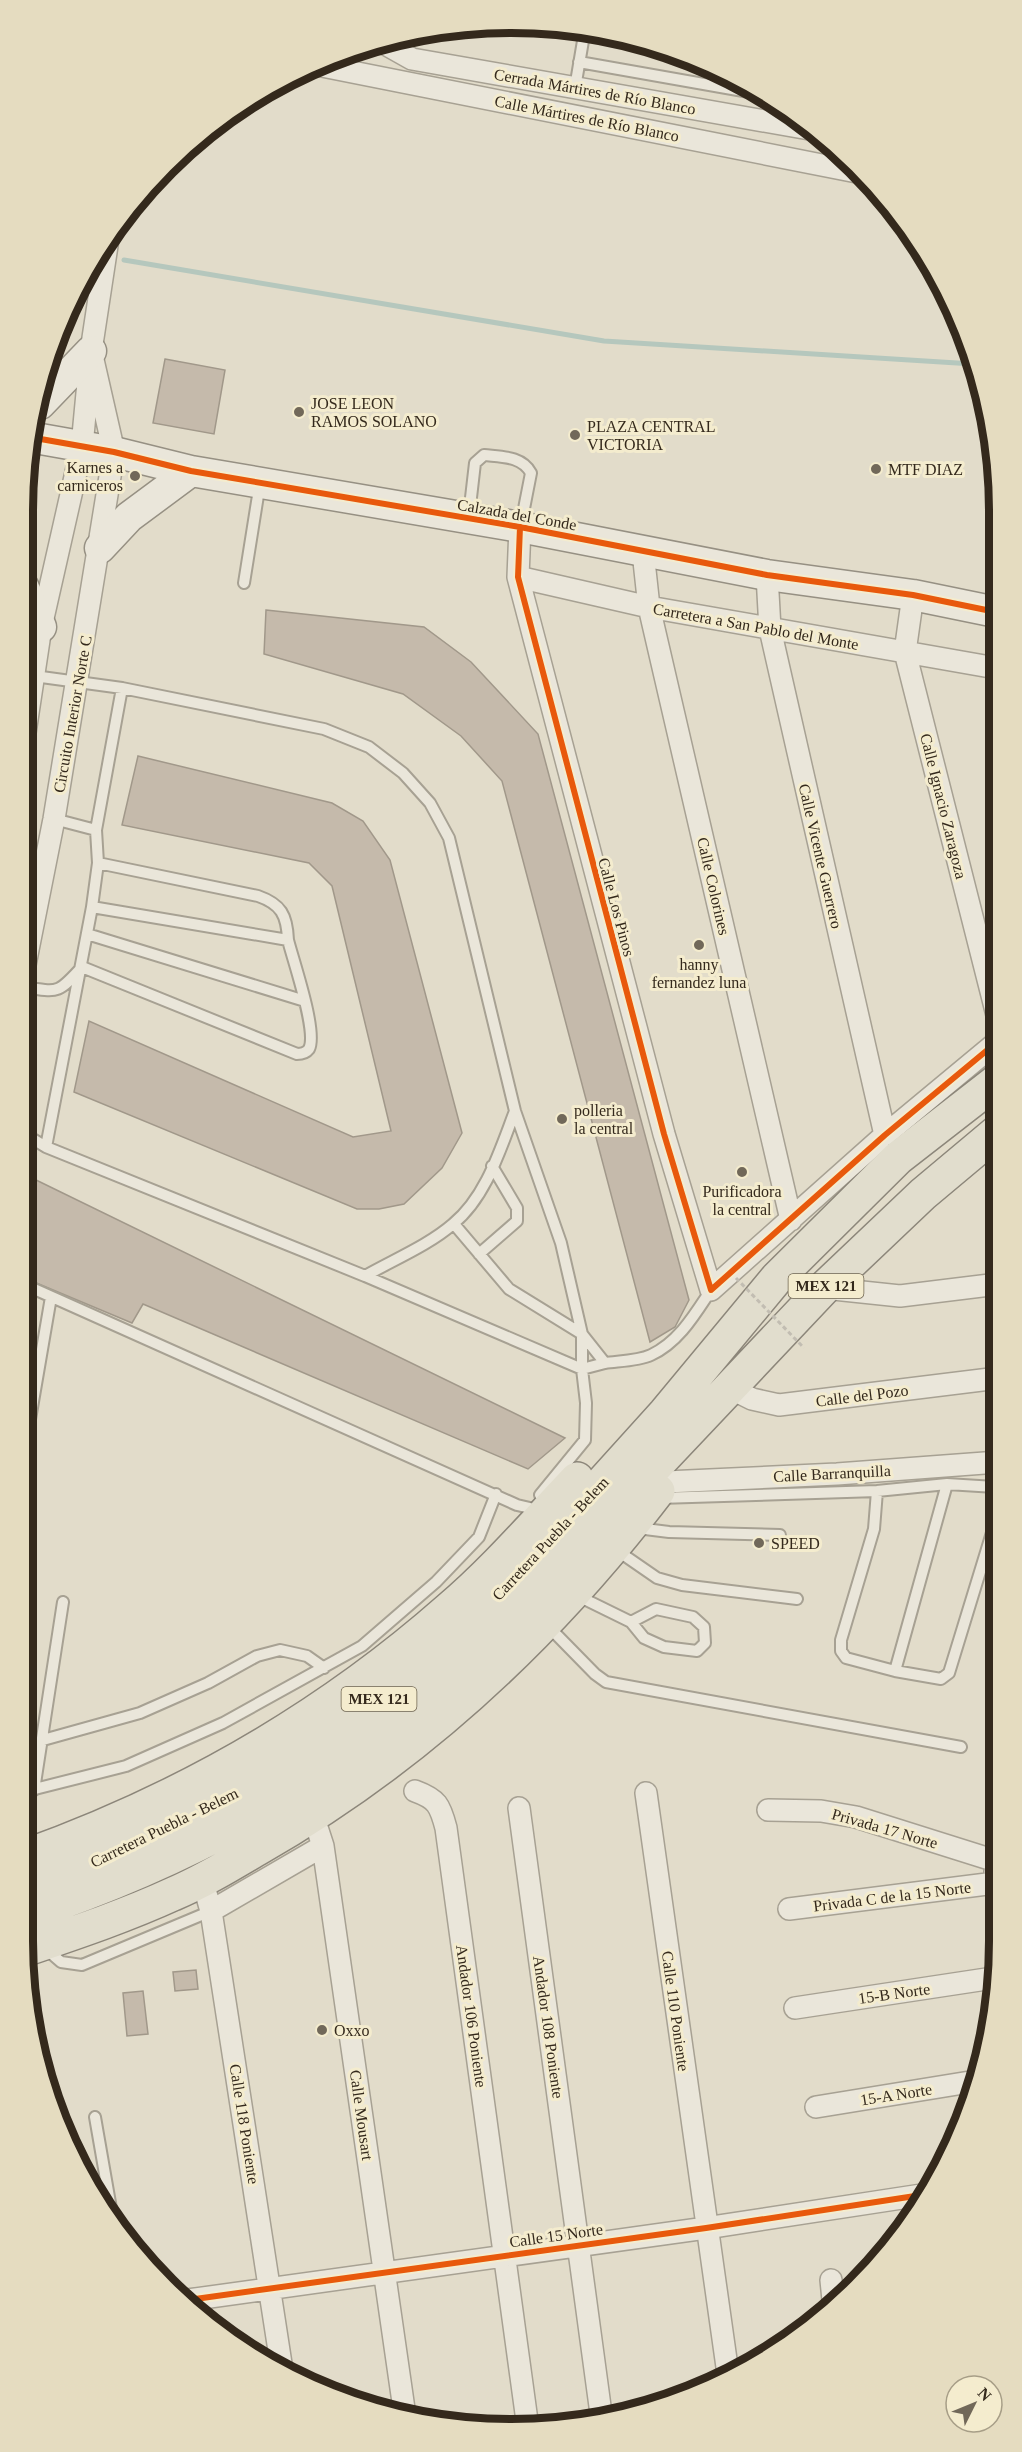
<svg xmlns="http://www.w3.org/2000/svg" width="1022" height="2452" font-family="Georgia,serif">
<rect width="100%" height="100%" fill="#e2dcca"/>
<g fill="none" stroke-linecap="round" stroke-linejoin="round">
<path stroke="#b5c7bd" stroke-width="5" d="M124,260L604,341L973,364"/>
</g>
<path fill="#c5baab" stroke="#a1988a" stroke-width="1.5" d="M165,359L225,370L214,434L153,423Z
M266,610L424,627L471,662L538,734L689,1300L675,1327L650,1342L502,781L461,736L403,694L264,654Z
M138,756L332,803L363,821L390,860L462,1133L442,1168L404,1204L379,1209H357L74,1092L89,1021L353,1137L391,1131L332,886L309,863L122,825Z
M34,1179L565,1438L528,1469L143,1304L132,1323L22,1277V1216Z
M196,1970L198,1989L175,1991L173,1972Z
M143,1991L148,2034L127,2036L123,1993Z"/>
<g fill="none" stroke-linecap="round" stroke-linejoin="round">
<g stroke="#a7a193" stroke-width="14">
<path id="lane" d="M579,62L749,92
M575,88L585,29
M469,515L475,463L484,455C502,457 522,456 531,473L521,524
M244,583L260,483
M34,676L122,688L324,729L369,747L403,773L430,803L449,838L515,1111L561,1243L582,1334V1369L586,1403L585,1440L540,1495
M54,819L96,830
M98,863L258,896C281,904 287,915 288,940
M87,934L305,1001
M23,987C58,992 57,995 82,967L297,1054C302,1054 306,1053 309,1049C318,1032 293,960 288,940L92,907
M23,1133L46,1147L365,1276C393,1260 429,1245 453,1224C486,1197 500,1150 515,1111
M46,1147L92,907L98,863L96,830L122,688
M454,1224L509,1289L582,1334L605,1363C619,1361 638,1361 651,1355C679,1342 695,1314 711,1290
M479,1254L517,1221V1208L492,1166
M365,1276L582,1369L605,1363
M23,1284L517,1505L530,1508
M23,1460L51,1297
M877,1491L874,1529L841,1640V1651L846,1658L895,1671L941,1679L949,1673L998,1513
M659,1498L877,1491L947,1484L995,1487L998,1489
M637,1528L669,1532L780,1535
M615,1549L657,1578L682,1585L797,1599
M576,1595L631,1622L644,1638L664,1647L697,1651L705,1643L704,1627L693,1617L656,1609L631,1622
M547,1625L595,1674L606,1682L961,1747
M895,1671L947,1484
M43,1740L140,1713L208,1683L257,1656L280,1650L307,1656L324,1668
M34,1790L63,1602
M23,1792L126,1766L223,1723L362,1646L436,1582L479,1537L496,1494
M46,1949L61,1962L82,1965L211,1911
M95,2117L113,2220"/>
</g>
<g stroke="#a7a193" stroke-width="24">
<path id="street" d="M380,41L412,59L815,130
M317,65L857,172
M520,527L518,577L664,1134L711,1290L885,1135L997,1042
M643,552L649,607L791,1220
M767,575L770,629L885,1135
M518,577L649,607L996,668
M913,595L905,652L997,1015
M23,746L41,627L82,446L91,351L108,239
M23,975L54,819L114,452L91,351
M824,1288L900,1296L998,1284
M730,1388L752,1399L779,1405L998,1378
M666,1482L837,1474L998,1462
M415,1791C437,1799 440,1805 446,1828L528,2428
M646,1793L728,2374
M519,1808L602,2421
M768,1810L821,1811L856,1817L999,1862
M313,1815L323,1846L405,2416
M995,1871L999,1922
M202,1879L211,1911L282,2370
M789,1909L995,1883
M211,1911L323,1846
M795,2008L993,1978
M816,2107L976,2081
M831,2280L833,2300
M188,2300L706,2228L928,2194"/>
</g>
<g stroke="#969083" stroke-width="33">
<path id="secondary" d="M40,404L91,351
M35,438L114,452L191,471L520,527L767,575L913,595L996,612
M100,548L129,517L191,471
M23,586L41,627"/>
</g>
<g stroke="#8c867a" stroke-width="36">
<path id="primary" d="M23,1857C180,1801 323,1720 449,1609C495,1570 535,1523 577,1479
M23,1889L88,1865L198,1812L300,1753L406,1679L466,1625L535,1557L665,1413L777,1278L898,1158L997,1081
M23,1916C139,1877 256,1823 355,1749C423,1699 488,1641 547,1581L824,1288L923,1194L997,1132
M24,1950C74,1933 125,1916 173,1894C202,1882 230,1865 257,1849C415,1759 548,1635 658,1491"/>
</g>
<use href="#lane" stroke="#eae6da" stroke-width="10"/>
<use href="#street" stroke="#eae6da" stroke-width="21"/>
<use href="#secondary" stroke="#eae6da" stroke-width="30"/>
<use href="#primary" stroke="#e1ddcd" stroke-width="33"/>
<path stroke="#c2bdb2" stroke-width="3" stroke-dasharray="4.5 3" stroke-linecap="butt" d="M736,1278L804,1348"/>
<g stroke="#f4ecce" stroke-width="10">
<path id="cycleway" d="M35,438L114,452L191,471L520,527L767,575L913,595L996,612
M520,527L518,577L664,1134L711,1290L885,1135L997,1042
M188,2300L706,2228L928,2194"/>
</g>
<use href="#cycleway" stroke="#e8590c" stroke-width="6"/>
</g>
<g fill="#716859" stroke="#f4ecce" stroke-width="2">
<circle cx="299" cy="412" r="6"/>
<circle cx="575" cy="435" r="6"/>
<circle cx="876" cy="469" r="6"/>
<circle cx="135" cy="476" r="6"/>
<circle cx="699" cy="945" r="6"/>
<circle cx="562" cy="1119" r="6"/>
<circle cx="742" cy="1172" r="6"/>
<circle cx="759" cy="1543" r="6"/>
<circle cx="322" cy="2030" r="6"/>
</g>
<g text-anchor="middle" stroke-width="6" stroke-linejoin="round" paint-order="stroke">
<g fill="#f4ecce" stroke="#6e6451" stroke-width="1.5">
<rect x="788.5" y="1274" width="75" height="24" rx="4.5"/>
<rect x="341.5" y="1687" width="75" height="24" rx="4.5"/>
</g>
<g font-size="15" font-weight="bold" fill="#34291c">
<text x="826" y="1291">MEX 121</text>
<text x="379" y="1704">MEX 121</text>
</g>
<g font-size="16" fill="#34291c" stroke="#f4ecce">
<text transform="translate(595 91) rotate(10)" y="6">Cerrada Mártires de Río Blanco</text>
<text transform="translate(587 118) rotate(11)" y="6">Calle Mártires de Río Blanco</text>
<text transform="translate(517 514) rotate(10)" y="6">Calzada del Conde</text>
<text transform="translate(756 626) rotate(10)" y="6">Carretera a San Pablo del Monte</text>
<text transform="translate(72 714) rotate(-80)" y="6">Circuito Interior Norte C</text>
<text transform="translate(944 806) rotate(76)" y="6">Calle Ignacio Zaragoza</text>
<text transform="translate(821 856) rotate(77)" y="6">Calle Vicente Guerrero</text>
<text transform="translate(714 886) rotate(77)" y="6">Calle Colorines</text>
<text transform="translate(617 907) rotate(75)" y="6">Calle Los Pinos</text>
<text transform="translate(862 1395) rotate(-7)" y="6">Calle del Pozo</text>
<text transform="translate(832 1473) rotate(-3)" y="6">Calle Barranquilla</text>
<text transform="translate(550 1538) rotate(-47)" y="6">Carretera Puebla - Belem</text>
<text transform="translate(164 1827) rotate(-26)" y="6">Carretera Puebla - Belem</text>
<text transform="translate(885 1828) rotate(16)" y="6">Privada 17 Norte</text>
<text transform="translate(892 1896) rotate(-7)" y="6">Privada C de la 15 Norte</text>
<text transform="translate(894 1993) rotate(-8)" y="6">15-B Norte</text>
<text transform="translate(676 2011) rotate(82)" y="6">Calle 110 Poniente</text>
<text transform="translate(472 2016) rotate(82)" y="6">Andador 106 Poniente</text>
<text transform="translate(549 2027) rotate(82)" y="6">Andador 108 Poniente</text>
<text transform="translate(896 2094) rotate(-9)" y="6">15-A Norte</text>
<text transform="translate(362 2115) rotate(82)" y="6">Calle Mousart</text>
<text transform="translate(245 2124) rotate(81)" y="6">Calle 118 Poniente</text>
<text transform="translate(556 2235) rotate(-8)" y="6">Calle 15 Norte</text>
</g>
<g font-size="16" fill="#34291c" stroke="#f4ecce" text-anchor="start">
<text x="311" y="409">JOSE LEON<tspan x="311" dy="18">RAMOS SOLANO</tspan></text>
<text x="587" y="432">PLAZA CENTRAL<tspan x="587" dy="18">VICTORIA</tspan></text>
<text x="123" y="473" text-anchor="end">Karnes a<tspan x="123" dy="18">carniceros</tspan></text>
<text x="888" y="475">MTF DIAZ</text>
<text x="699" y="970" text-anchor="middle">hanny<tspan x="699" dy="18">fernandez luna</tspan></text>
<text x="574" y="1116">polleria<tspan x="574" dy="18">la central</tspan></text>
<text x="742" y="1197" text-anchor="middle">Purificadora<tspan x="742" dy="18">la central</tspan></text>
<text x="771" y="1549">SPEED</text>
<text x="334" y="2036">Oxxo</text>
</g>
</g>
<path d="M0 0H1022V2452H0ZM511 33H511A478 478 0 0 1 989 511V1941A478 478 0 0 1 511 2419H511A478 478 0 0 1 33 1941V511A478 478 0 0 1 511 33Z" fill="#e5dcc0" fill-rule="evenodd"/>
<path fill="none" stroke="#34291c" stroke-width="8" d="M511 33H511A478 478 0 0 1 989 511V1941A478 478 0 0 1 511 2419H511A478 478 0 0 1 33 1941V511A478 478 0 0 1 511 33Z"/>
<g transform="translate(974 2404) rotate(47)"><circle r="28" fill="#f4ecce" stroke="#a79e87" stroke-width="1.5"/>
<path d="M0-4.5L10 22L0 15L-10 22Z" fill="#716859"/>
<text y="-9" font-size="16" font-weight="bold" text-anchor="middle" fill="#34291c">N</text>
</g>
</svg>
